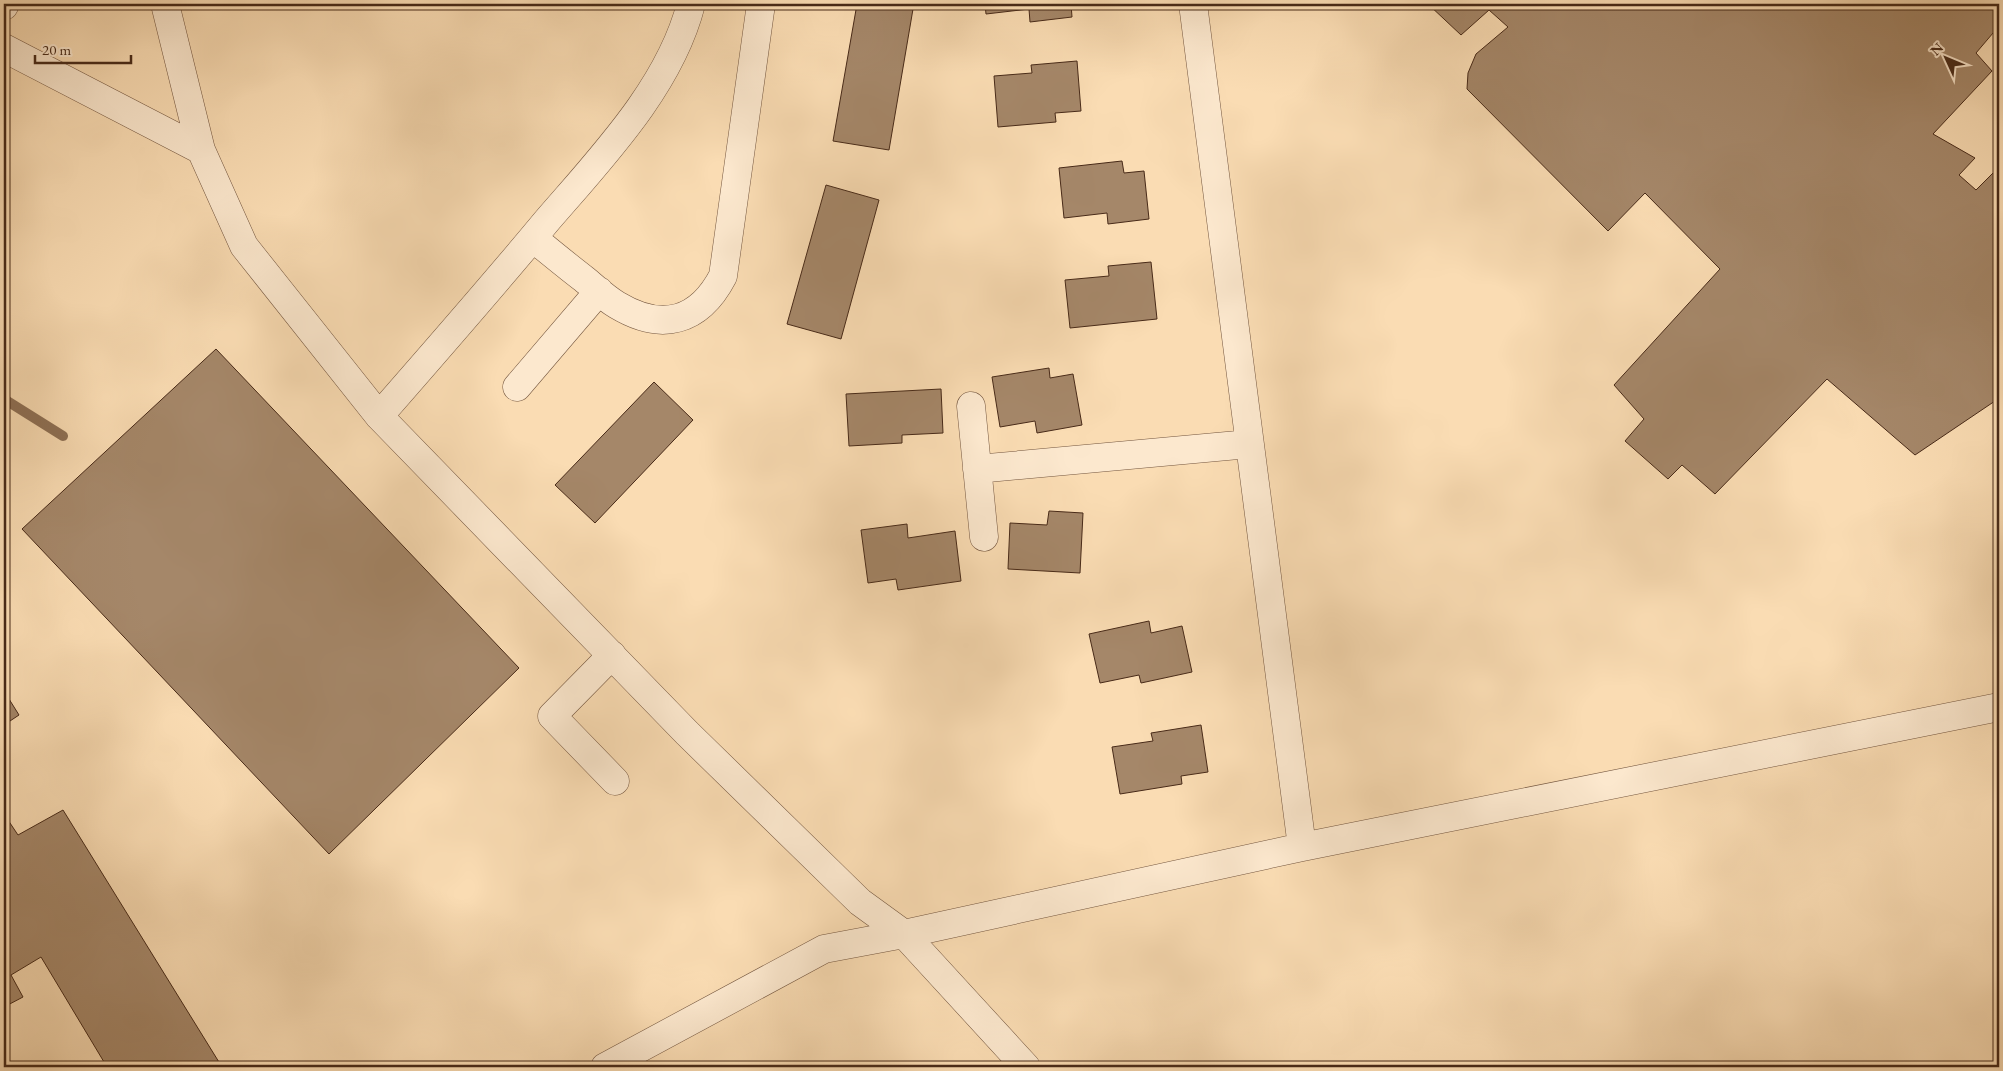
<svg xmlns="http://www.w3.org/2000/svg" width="2003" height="1071" font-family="'EB Garamond',serif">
<rect width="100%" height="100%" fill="#fadcb3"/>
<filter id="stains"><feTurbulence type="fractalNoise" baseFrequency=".004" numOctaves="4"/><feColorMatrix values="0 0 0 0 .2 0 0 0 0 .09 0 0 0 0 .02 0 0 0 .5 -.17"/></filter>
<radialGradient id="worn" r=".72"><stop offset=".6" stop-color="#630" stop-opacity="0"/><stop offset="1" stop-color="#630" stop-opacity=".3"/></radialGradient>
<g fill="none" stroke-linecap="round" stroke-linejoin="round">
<path stroke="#8e7055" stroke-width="10" d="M4,399L63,436"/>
</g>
<path fill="#a58769" stroke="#482a18" d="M857,4H881L913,9L889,150L833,141Z
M985,4H1071L1072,17L1030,22L1029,9L986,14Z
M1428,4H1999V26L1976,53L1992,71L1933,134L1975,158L1959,175L1976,190L1999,167V405L1995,401L1915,455L1827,379L1715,494L1682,465L1668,479L1625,441L1644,419L1614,385L1720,269L1645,193L1608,231L1467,89L1468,73L1476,54L1508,27L1489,10L1461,35Z
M1077,61L1081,111L1055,113L1056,122L998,127L994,76L1032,73L1031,65Z
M1122,161L1124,173L1144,171L1149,219L1108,224L1107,213L1064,218L1059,168Z
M826,185L879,200L841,339L787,324Z
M1151,262L1157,319L1070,328L1065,280L1109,276L1108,266Z
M216,349L519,668L329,854L22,529Z
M1049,368L1050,378L1073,374L1082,425L1037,433L1035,421L1000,427L992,377Z
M654,382L693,420L595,523L555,485Z
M941,389L943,433L902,435V443L849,446L846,394Z
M1049,511L1083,513L1080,573L1008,569L1010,523L1047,525Z
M907,524L908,538L955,531L961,581L898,590L896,579L868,583L861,530Z
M1149,621L1151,633L1182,626L1192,672L1141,683L1139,675L1100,683L1089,634Z
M4,691L19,715L4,725Z
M1201,725L1208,772L1181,776L1182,784L1120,794L1112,747L1153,741L1151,733Z
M63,810L222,1067H107L41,957L11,975L23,997L4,1007V814L18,835Z"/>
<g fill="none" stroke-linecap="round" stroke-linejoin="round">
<g stroke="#74563f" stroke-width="29">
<path id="minor" d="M165,4L201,150
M1193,4L1302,847
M4,6L5,4
M4,48L201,150L244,246L379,416L687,733L860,902L904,934L1026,1067
M533,238C550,252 567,266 584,279C595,288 605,298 617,305C662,332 699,322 723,276L761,4
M517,387L599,291
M971,406L984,537
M379,416C435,352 491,288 545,223C600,159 670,87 691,4
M977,469L1249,444
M612,655L552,716L615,781
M605,1067L824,949L904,934L1302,847L1999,707"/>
</g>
<use href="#minor" stroke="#fce8ce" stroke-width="28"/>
</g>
<rect width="2003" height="1071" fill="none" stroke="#fadcb3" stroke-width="20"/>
<rect x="5" y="5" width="1993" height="1061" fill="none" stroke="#482a18" stroke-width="2.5"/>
<rect x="10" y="10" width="1983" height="1051" fill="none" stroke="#482a18"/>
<g transform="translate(1946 58) rotate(314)" stroke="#fce8ce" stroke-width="4" paint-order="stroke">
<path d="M0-4L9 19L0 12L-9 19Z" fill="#482a18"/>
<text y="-8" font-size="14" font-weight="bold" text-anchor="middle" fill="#482a18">N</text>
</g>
<path d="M35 55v8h96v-8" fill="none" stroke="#482a18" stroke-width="2.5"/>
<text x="42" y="55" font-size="15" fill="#482a18" stroke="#fce8ce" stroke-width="4" paint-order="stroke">20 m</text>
<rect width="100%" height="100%" filter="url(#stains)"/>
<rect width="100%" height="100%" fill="url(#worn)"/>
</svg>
